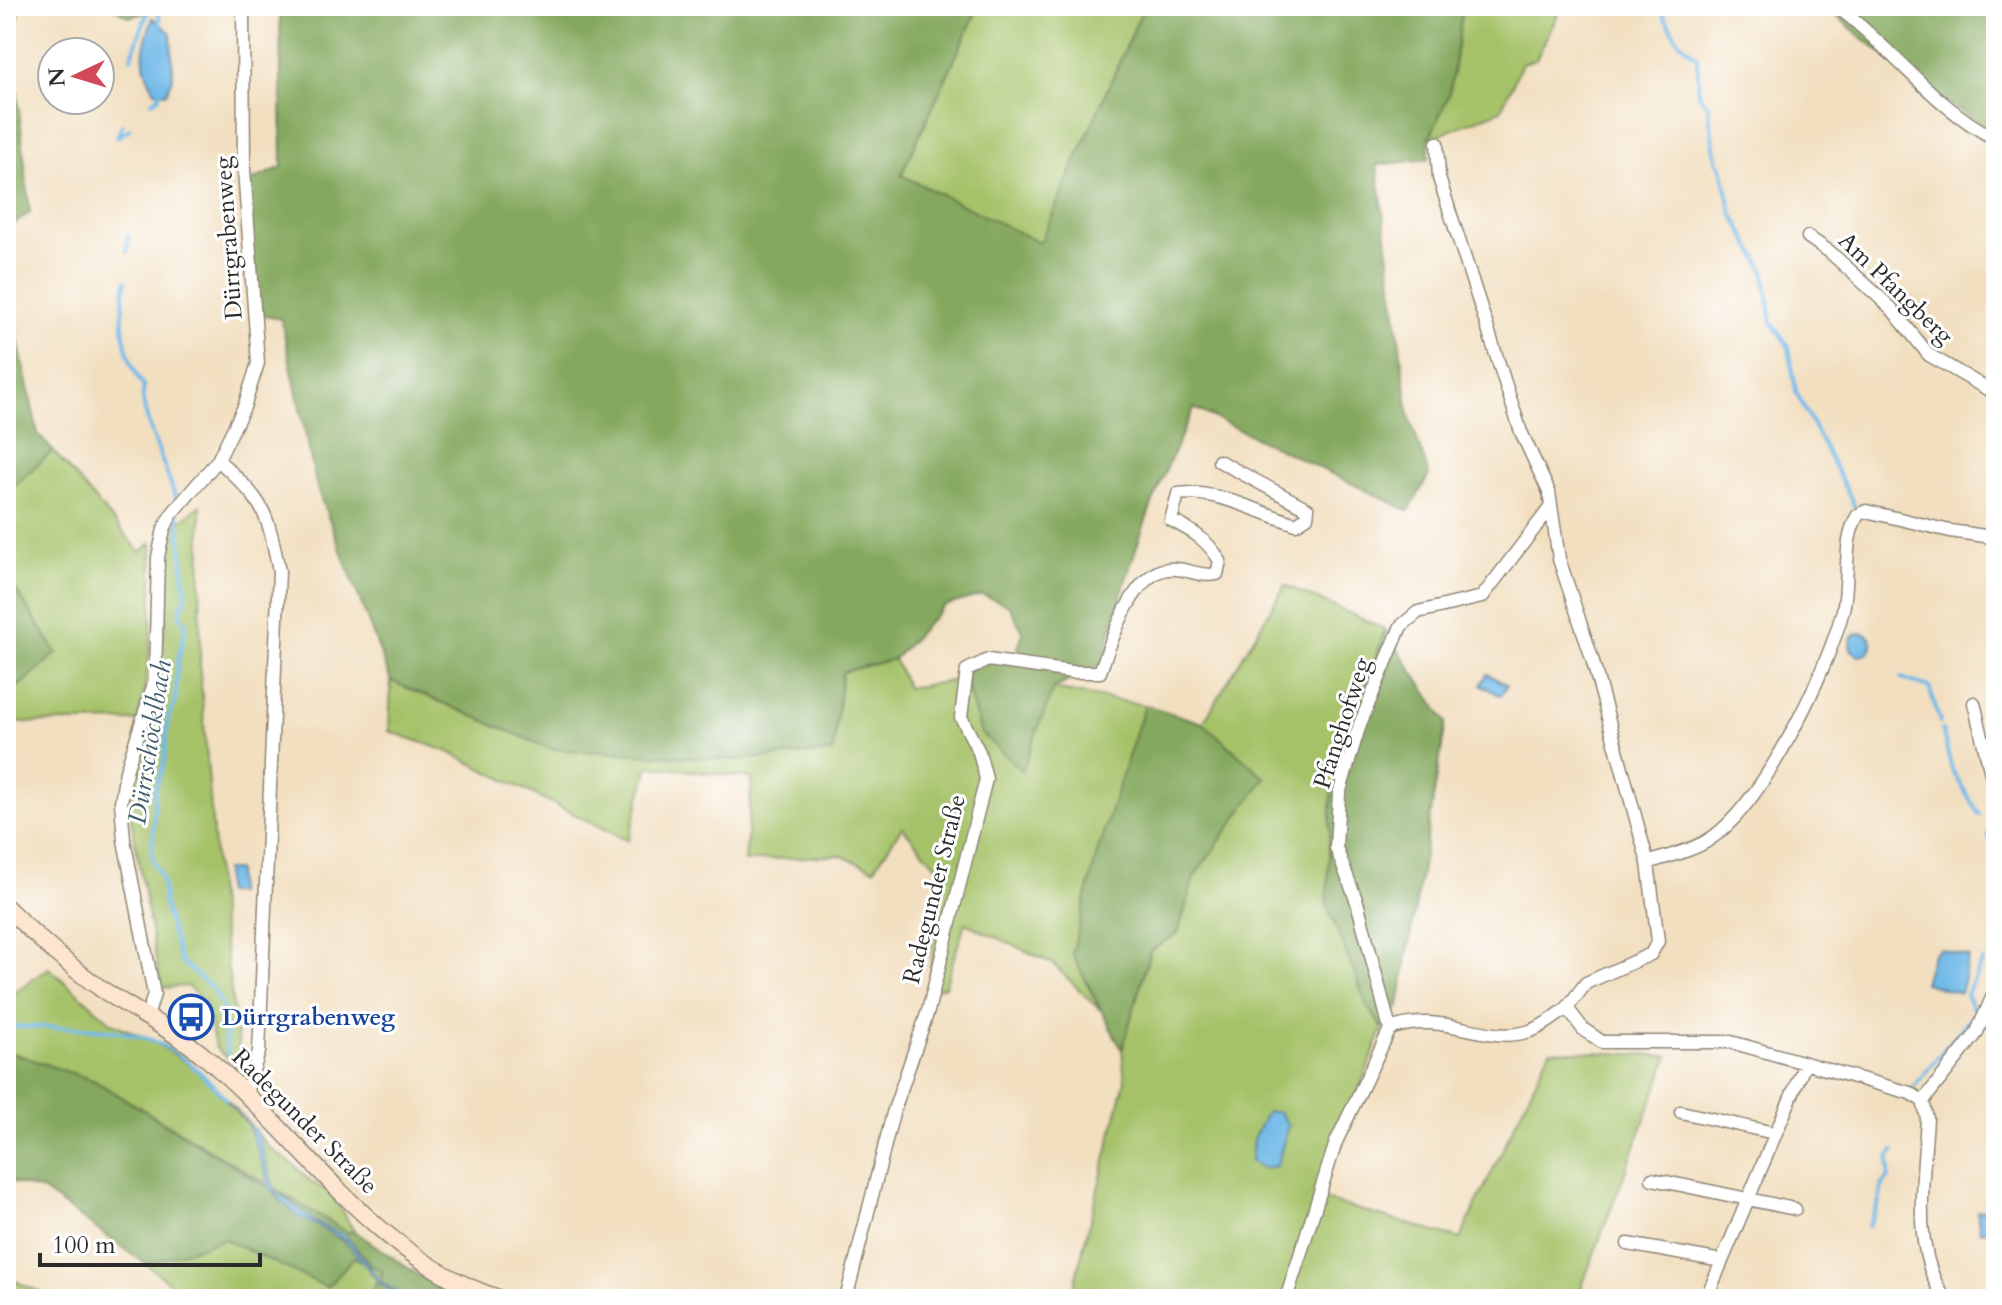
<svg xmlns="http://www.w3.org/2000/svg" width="2002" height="1305" font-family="Cardo,serif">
<rect width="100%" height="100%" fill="#fff"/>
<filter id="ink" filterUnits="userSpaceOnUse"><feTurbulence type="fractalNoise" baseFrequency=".0125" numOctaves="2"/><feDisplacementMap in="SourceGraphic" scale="16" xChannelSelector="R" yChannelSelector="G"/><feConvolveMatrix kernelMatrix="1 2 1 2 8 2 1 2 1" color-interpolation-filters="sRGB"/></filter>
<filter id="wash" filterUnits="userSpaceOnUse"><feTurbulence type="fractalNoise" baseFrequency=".006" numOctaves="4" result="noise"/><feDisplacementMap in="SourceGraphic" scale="32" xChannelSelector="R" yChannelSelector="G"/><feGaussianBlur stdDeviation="1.8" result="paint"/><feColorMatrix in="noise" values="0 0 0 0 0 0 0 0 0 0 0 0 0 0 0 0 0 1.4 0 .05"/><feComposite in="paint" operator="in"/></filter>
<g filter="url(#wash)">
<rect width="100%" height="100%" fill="#f2dfc0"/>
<path fill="#a6c269" stroke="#68764a" stroke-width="2" d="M979,6H1144L1040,243L901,176Z
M1463,6H1562L1536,59L1522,63L1501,110L1429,139L1450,92Z
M53,451L140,552L152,543C153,607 153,659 138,721L6,723V697L57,653L6,575V491Z
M201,505L200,672L218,897L241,1065L236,1066L215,1047L205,1002L187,986L161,988L128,801L133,768L150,728L165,626L169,530Z
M1285,585L1385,629L1332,789L1327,904L1368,1008L1383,1028L1318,1198L1460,1239L1550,1050L1669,1056L1577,1299H1113L1073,1289L1125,1081L1122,1050L1150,951L1178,933L1194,877L1265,778L1203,723Z
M894,659L907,688L952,681L961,667L981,733L1053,689L1145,705L1097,853L1073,954L1100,1010L1052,963L965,923L945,986L928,993L940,870L902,827L874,869L839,855L745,861L752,778L649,766L628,841L449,752L389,731L391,681L551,749L833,751L842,672Z
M49,968L112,1023L153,1041L197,1069L271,1149L294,1165L311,1182L330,1192L354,1231L349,1233L95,1081L10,1055L6,1051V999Z
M224,1239L327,1287L354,1257L382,1271L369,1299H189L146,1264Z
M6,1277L55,1299H6Z"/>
<path fill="#84a85d" stroke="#586a44" stroke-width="2" d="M6,6H21L12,41L30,213L6,229Z
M111,6H170L129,17Z
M280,6H979L901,175L1040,243L1144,6H1463L1450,92L1429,139V159L1377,165L1409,416L1429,475L1409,511L1194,408C1152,495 1126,569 1103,663L1053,689L1022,771L981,733L961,667L1016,654L1023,632L1009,605L982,595L944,606L894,659L842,672L833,752L737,760L551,749L391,681L317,488L281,319L259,315L244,184L282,167Z
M1824,6H1996V135L1919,84Z
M6,285L38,434L53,451L8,491Z
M6,575L57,653L6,697Z
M1385,629L1446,722L1399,1006L1383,1028L1368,1008L1327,904L1332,789Z
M1145,705L1203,723L1265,778L1194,877L1178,933L1150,951L1122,1050L1072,954L1097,853Z
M6,1051L95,1081L271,1189C298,1222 341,1230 367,1264L354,1257L327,1287L224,1239L146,1264L43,1191L6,1180Z
M275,1191L349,1233L354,1231L453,1299H410L382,1283V1271L372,1266L346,1236L316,1223Z
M378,1280L380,1284L405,1299H369Z"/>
<path fill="#70b9e8" stroke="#4e728a" stroke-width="2" d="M153,18L171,33L173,78L166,93L155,91C138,64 142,46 153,18Z
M1850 644a11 11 0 1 1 22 0a11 11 0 1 1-22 0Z
M1487,674L1507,685L1501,696L1481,685Z
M225,870H237V893H225Z
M1940,949L1969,957L1960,993L1924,983L1932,955Z
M222,1095L256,1131L275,1191L316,1223L346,1236L382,1283L410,1299L380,1284L345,1240L298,1216L281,1201L271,1189L248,1124Z
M1267,1112H1279L1288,1125L1277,1166L1263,1168L1251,1161L1253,1139Z
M1990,1209L1992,1229L1980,1231L1977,1211Z"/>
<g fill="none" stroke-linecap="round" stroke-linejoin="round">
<path stroke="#70b9e8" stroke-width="4" d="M158,6L160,24
M1660,9L1678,40L1697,57L1699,94L1708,106L1716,160L1722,168L1732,213L1764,270L1772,323L1789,347L1796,392L1855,507
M131,58L148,11L153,6
M152,102L159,97L160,88
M117,137L130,129
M117,137L122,125
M127,251L128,236
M126,281C119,320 122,354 144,387C136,406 169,473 175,497
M178,514L186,596L179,614L186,623L177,667L175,702L168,717L164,763L155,789L152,858L163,882V901L180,961L213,989L222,1006L227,1054
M1901,678L1929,687L1940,722
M1942,730L1952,770L1979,814
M1988,834L1996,852
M1991,953L1996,945
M6,1027C48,1027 115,1025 154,1041C182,1053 205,1076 226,1099
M1914,1086L1975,1012L1966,995L1983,961
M1868,1226L1879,1202L1882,1186L1889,1177V1158L1894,1151"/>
</g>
</g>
<g filter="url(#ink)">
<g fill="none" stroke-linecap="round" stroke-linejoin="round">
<g stroke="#8e8576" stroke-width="15">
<path id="minor" d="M1836,6C1892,47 1934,108 1996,139
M1437,143L1439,178L1521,432L1549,492L1559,559L1591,655L1648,863L1658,941L1651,954L1586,983L1567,1008L1583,1029L1602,1042H1731L1910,1093L1923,1101L1927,1118C1924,1177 1910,1248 1945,1299
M1808,237L1830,252L1891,308L1929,355L1996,394
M218,460C265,503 267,510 279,571L259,1052L246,1092
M1974,703L1996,795
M1648,863C1667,856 1693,851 1710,839C1763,805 1828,670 1843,610C1850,581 1842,540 1858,515L1866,511L1950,531L1992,537
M147,1017L154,994L124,840L121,802L126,771L155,680L158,557L164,529L171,515L218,460L244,407L258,363L244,169L243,6
M1390,1029L1357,902L1336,848L1339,794L1360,724L1401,626L1418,612L1482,597L1550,508
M1923,1101L1976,1034L1996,989
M1681,1112L1774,1133
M1652,1179L1795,1209
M1628,1244L1722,1261
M846,1299L893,1113L928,1011L986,779L979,752L961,717L967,670L988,660L1072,672H1100C1110,644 1133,572 1168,569C1186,567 1200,578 1217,574L1220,561C1207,539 1192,531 1171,520L1178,494C1216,489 1260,513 1296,524L1307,517L1308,509L1219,461
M1286,1299L1336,1142L1390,1029C1442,1009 1485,1046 1530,1031C1543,1027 1556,1016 1567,1008
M1706,1299L1805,1064"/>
</g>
<g stroke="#8e8576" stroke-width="19">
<path id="secondary" d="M6,907C37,937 67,965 103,990C136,1012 173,1030 204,1056C302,1137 375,1260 501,1299"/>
</g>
<use href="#minor" stroke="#fff" stroke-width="12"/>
<use href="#secondary" stroke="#fde5d0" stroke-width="16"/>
</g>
</g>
<defs>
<g id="bus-ring" transform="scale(2.3)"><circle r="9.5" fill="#fff" stroke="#1a4fb4" stroke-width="1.5"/><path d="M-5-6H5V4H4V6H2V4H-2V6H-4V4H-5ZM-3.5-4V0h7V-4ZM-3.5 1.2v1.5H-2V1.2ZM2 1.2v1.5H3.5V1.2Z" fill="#1a4fb4"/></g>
</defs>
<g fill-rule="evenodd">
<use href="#bus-ring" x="191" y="1017"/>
</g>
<g text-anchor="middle" stroke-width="6" stroke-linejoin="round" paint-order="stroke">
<g font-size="24" fill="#2b2b2b" stroke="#fff">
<text transform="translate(228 238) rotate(-94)" y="8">Dürrgrabenweg</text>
<text transform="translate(1896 288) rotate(44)" y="8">Am Pfangberg</text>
<text transform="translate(1342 723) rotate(-72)" y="8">Pfanghofweg</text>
<text transform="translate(934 889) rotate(-76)" y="8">Radegunder Straße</text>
<text transform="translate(305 1121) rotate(45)" y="8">Radegunder Straße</text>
</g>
<g font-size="24" font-weight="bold" fill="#164399" stroke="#fff" text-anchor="start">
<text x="222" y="1025">Dürrgrabenweg</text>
</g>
<g font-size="26" font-style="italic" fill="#435d6d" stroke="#fff">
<text transform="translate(149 742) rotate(-81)" y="9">Dürrschöcklbach</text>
</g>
</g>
<rect width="2002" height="1305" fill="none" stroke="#fff" stroke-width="32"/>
<g transform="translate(76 76) rotate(266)"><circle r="38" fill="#ffffff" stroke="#aaaaaa" stroke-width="2"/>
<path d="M0-6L14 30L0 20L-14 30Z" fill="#d1495b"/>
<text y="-12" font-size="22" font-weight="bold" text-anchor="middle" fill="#2b2b2b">N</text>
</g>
<path d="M40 1253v12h220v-12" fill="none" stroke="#2b2b2b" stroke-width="4"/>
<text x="52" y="1253" font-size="24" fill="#2b2b2b" stroke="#ffffff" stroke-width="6" paint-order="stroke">100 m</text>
</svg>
